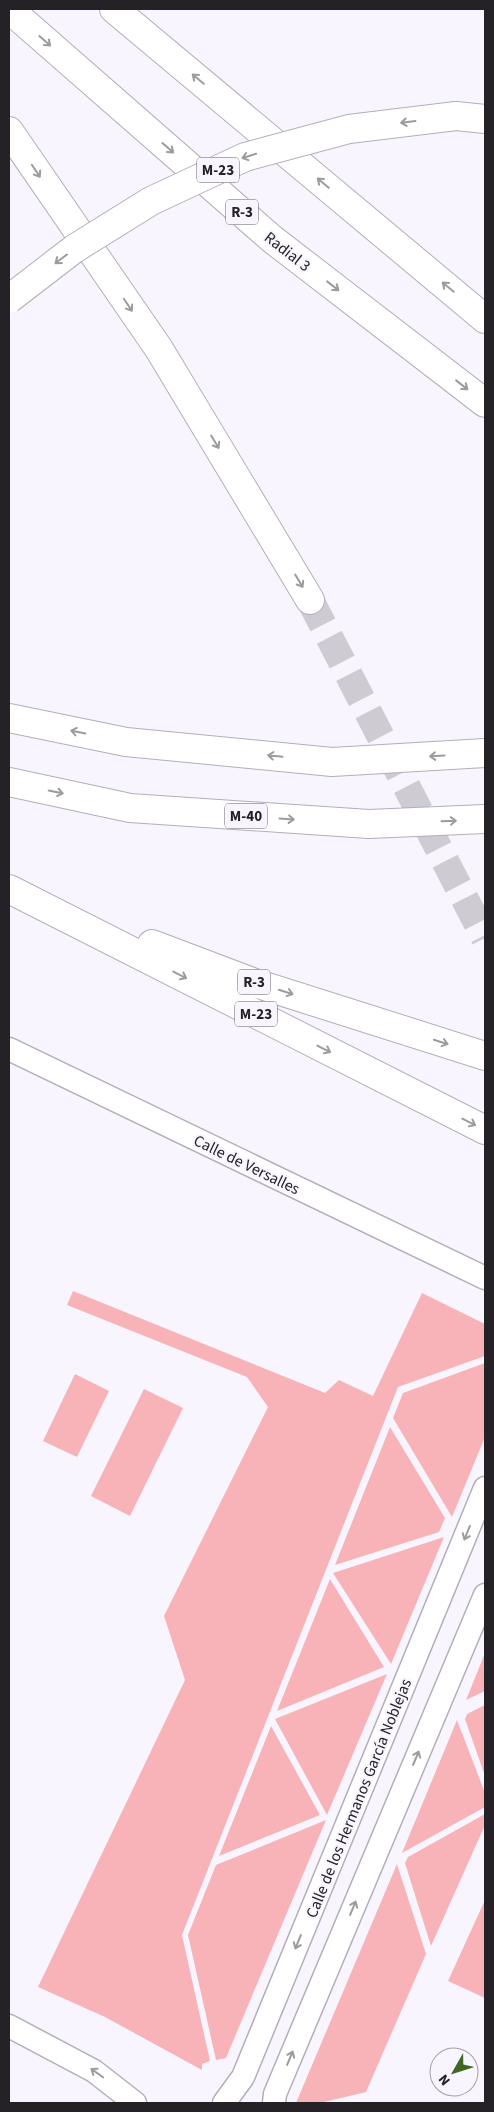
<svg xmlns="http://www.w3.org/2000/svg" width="494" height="2112" font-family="'Source Sans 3',sans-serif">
<rect width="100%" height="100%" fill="#f9f5fe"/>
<path fill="#f7b3b8" d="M73,1291L325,1393L339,1380L373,1396L422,1293L485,1324V1356L398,1387L182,1935L210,2061L202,2064V2070L105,2017L38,1987L185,1680L164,1616L268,1407L247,1377L67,1305Z
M485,1363V1437L452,1517L393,1418L403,1393Z
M75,1374L109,1391L77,1457L43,1441Z
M144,1389L183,1408L130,1516L91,1496Z
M390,1427L445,1518L439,1532L335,1565Z
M444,1537L391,1664L333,1573Z
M330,1579L384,1667L277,1711Z
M485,1653V1691L466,1700Z
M387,1674L327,1815L275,1719Z
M485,1705V1776L465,1719L467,1714Z
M457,1720L485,1793V1807L402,1853Z
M271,1726L320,1815L219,1856Z
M485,1814V1825L431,1946L405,1863L408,1857Z
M326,1820L226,2058L216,2060L188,1935L216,1865Z
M397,1864L426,1954L366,2092L320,2103H296Z
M485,1900V1998L448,1981Z"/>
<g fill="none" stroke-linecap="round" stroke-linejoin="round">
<path stroke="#cecbd3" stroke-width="28" stroke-dasharray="28 14" stroke-linecap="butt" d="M310,600L485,938"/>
<g stroke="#b3aebb" stroke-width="25">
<path id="minor" d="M9,1049L485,1278
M9,2026L94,2071L135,2103
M224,2103L243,2077L485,1488
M274,2103L275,2094L485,1595"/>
</g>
<g stroke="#b3aebb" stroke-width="30">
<path id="highway" d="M9,9L272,239L485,403
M114,9L485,319
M456,116L485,119
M9,131L159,349L310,600
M9,718L126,742L332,762L485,753
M9,782L130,808L369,824L485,819
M9,889L485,1130
M152,944L255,983L485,1056"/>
</g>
<use href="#minor" stroke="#fff" stroke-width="22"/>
<use href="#highway" stroke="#fff" stroke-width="28"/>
<g stroke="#b3aebb" stroke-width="30" stroke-linecap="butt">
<path id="highway-bridge" d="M9,299L74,249L151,201L245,157L349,129L456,116"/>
</g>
<use href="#highway-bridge" stroke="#fff" stroke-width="28"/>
</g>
<defs><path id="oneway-shaft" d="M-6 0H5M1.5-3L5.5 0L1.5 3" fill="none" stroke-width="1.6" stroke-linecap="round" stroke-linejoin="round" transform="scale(1.25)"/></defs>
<g stroke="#9c9c9e">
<use href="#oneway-shaft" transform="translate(45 41) rotate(41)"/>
<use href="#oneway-shaft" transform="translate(198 79) rotate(-140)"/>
<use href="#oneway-shaft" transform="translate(408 122) rotate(173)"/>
<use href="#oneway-shaft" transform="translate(168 148) rotate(41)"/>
<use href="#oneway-shaft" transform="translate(249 156) rotate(162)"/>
<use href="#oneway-shaft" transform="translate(36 171) rotate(56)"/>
<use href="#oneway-shaft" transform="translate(323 183) rotate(-140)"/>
<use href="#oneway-shaft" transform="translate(61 259) rotate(143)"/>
<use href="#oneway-shaft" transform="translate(333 286) rotate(38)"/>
<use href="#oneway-shaft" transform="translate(448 287) rotate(-140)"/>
<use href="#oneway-shaft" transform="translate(128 305) rotate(56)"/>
<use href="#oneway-shaft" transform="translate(462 385) rotate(38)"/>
<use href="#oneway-shaft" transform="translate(215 442) rotate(59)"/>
<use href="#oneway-shaft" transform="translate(299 581) rotate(59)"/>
<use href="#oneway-shaft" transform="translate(78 732) rotate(-169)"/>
<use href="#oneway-shaft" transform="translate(275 756) rotate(-174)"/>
<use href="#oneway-shaft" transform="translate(437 756) rotate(177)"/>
<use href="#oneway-shaft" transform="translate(56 792) rotate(12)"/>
<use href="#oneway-shaft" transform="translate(287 819) rotate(4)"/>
<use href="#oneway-shaft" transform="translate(449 821) rotate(-2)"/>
<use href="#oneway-shaft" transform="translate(180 975) rotate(27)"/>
<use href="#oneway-shaft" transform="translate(286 992) rotate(18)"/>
<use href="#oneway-shaft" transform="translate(441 1042) rotate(18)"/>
<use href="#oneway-shaft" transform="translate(324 1049) rotate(27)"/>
<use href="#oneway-shaft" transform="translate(469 1122) rotate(27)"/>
<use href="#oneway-shaft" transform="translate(467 1533) rotate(112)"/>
<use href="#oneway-shaft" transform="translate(416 1758) rotate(-67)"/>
<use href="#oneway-shaft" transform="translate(353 1908) rotate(-67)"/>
<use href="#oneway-shaft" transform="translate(298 1942) rotate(112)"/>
<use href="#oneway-shaft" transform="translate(290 2058) rotate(-67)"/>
<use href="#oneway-shaft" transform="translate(97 2073) rotate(-145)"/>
</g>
<g text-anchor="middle" stroke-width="4.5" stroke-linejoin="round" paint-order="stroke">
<g fill="#f9f5fe" stroke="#646168" stroke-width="1">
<rect x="197" y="157.5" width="42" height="25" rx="4"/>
<rect x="226" y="199.5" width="32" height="25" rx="4"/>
<rect x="225" y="803.5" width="42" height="25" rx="4"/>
<rect x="238" y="969.5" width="32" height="25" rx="4"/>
<rect x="235" y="1001.5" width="42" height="25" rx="4"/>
</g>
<g font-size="15" font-weight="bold" fill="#242227">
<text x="218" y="175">M-23</text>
<text x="242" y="217">R-3</text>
<text x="246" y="821">M-40</text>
<text x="254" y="987">R-3</text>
<text x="256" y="1019">M-23</text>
</g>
<g font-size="16" fill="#242227" stroke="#f9f5fe">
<text transform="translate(288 251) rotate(38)" y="6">Radial 3</text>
<text transform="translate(247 1164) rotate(26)" y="6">Calle de Versalles</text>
<text transform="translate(358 1798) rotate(-68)" y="6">Calle de los Hermanos García Noblejas</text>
</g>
</g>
<rect width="494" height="2112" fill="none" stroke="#242227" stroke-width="20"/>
<g transform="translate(454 2072) rotate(231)"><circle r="24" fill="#f9f5fe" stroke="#a4a1a8"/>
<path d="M0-4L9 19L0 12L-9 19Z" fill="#406824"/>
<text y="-8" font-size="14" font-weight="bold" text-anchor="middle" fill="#242227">N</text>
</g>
</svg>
